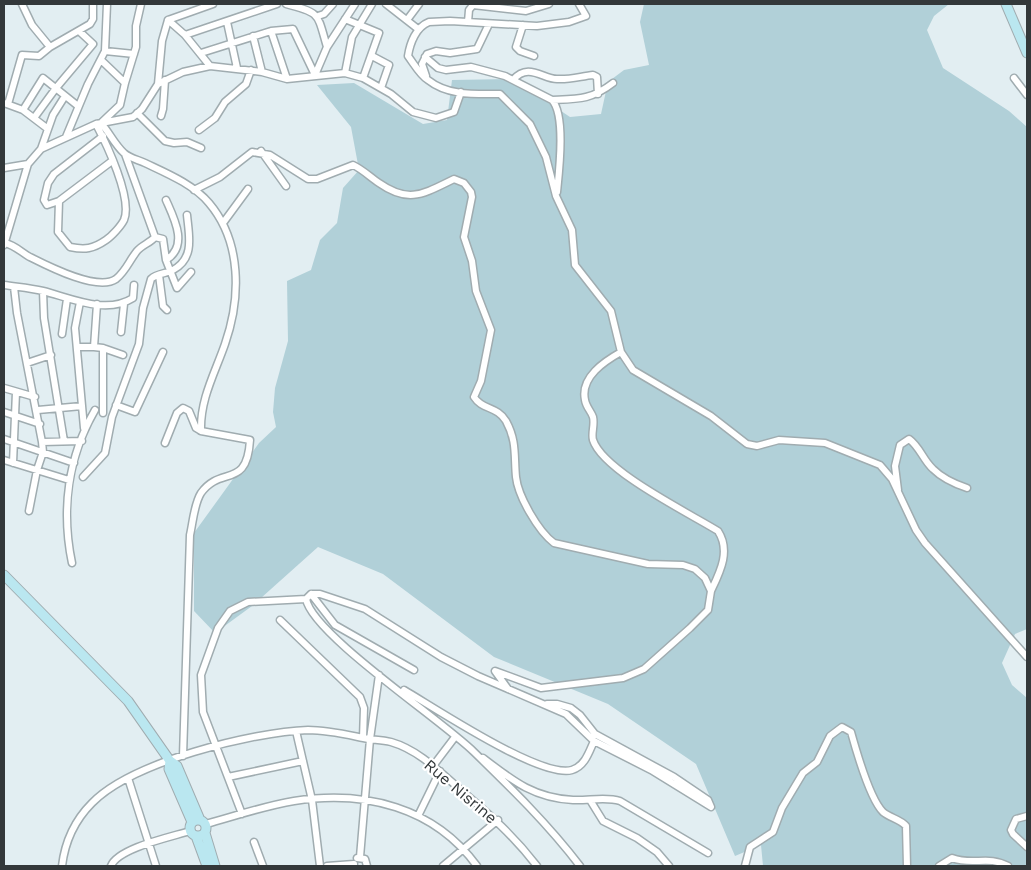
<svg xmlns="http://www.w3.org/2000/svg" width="1031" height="870" font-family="'Work Sans',sans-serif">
<rect width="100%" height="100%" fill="#e2eef2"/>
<path fill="#b1d0d8" d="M644,4H949L934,16L927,30L943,68L1009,111L1027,127V629L1015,634L1002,663L1012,685L1027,698V866H763L761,845L735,856L696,764L608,704L494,657L383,574L318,547L252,606L215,633L194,611V533L259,443L276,427L273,412L275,388L288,341L287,281L311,270L320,240L337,223L343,188L359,170L351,127L317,85L354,83L423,124L447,120L452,80L513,79L570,117L601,114L608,82L624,70L649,65L640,22Z"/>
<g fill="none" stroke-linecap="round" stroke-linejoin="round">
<g stroke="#a0acb0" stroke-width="9">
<path id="street" d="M22,4L32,25L50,47
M286,4C321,13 317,13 327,47
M386,4L418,29
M579,4L586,16L569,22L537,26L450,21L429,22C416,27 410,43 408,56C414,64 420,75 428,80C448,96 475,94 500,94L530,124L546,157L556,196L572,230L575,265L611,311L621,352L633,370L711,416L747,444L757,446L779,440L825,443L880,465L892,479L916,530L925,543L1027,657
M318,16L324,14L333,4
M345,19L379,33L363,78
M168,20L185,35L210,66
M407,20L419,4
M227,22L237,68
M468,22L469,10L473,5L526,11L549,4
M523,25L516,47L520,51L534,56
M271,31L287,79
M185,35L277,4
M253,36L262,72
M105,51L134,54
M201,53L271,31L293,29L315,75
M372,56L389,65L381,88
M425,57L438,68L446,70L471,67L505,76L552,100C566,115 559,172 557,192
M101,60L125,83L120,105L102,122
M345,73L352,37L372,4
M315,75L327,47L355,4
M426,76L422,64L427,54L436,51L450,53L477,49L489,24
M1014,78L1027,95
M513,80C528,62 543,79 557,79C569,80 582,76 593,75L597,77L598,94
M125,83L136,47V26L141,4
M158,84L162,41L168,20L213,4
M552,100C578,99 591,100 613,83
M4,103L23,110L48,129
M8,104L22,55L39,56L50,47L90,24L93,19V4
M23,110L43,78L78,106
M137,113L165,141L174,143L187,142L201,148
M161,116L163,109L165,80
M34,118L56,88L93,44L79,31
M101,123C109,132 115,145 124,153C129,158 139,160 145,163C166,173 193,184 209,203C242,242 241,298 225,344C215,373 200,399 201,431L250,440C247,490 221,465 201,493C194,504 193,522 190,535L183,756
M199,130L215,118L225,102L246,84L251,70
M103,136L54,174L48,183L44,200L47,205L59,201L112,161
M66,137L88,84L105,51L107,4
M41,149L96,124L133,117L142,109L158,84L183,72L210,66L262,72L287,79L345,73L363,78L391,94L413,112L436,118L454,112L461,92
M261,151L286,186
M4,168L28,164
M194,190L220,177L252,152L270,155L308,179H317L353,165C362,169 370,177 379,183C409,204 423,194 454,179L464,183L471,192L472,197L464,237L472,261L476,291L491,330L481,381L474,397C482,410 497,406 506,421C517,441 514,456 516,477C518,496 538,531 554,543L648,564L683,565L695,569L705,578L711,591L708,610L690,628L644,669L623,678L541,688L495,671L508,689
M166,200C174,218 189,246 166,260
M59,201L58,232L70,247C85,250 93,249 106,240C112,236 121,226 124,220C133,199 106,143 96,124
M223,223L248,189
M155,237L163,239L166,260L177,288L191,272
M5,243C14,245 20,251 28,256C46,265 97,292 116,279C126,271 129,261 137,251C142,245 150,243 155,237L125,154
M4,245L28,164L41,149L53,115L65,96
M159,275L163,306L167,310
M4,285C17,287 30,288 43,291C71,298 106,315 133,298L134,285
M14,287L17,313L42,442L43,452L37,470L29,511
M43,291L44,318L64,441
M80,302L75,328L84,428
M97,304L94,347L103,348V413
M121,332L124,304
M62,334L67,299
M78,347H94
M103,348L123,355
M621,352C605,361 580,377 585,400C586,407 591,411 593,417C595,425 591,433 593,440C603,471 689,513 718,531C731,551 720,572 711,591
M27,363L51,355
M4,388L35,397
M116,405L135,412L163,352
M38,410L82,406
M4,412L40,424
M4,439L74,463
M42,442L82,441
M165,443L177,413L183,408L189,411L196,428L201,431
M4,460L69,480
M13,463L16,392
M83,477L105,453L112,417L139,344L143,308L151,279C157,273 166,274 173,270C195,258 189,236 187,215
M898,490L895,466L900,445L909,439C920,447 923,460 933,469C942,478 955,484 967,488
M72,563C61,510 68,457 95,410
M311,594L335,625L414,670
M306,599C312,634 443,721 474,752C511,788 548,824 580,866
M280,620L360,697L364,708L363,738
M404,690C435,708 541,779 572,770C585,766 589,752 594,741
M296,731L312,800L320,866
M483,758C513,781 534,798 573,800C588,801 605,796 620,801L708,853
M433,766L455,737
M228,777L303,761
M128,778L156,866
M590,800L603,821L637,838L657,852L669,866
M242,814L203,712L201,675L218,628L230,611L248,602L306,599L311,594H320L365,609L441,657L478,676L566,714L594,741L651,770L711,807L708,800L674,777L595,734L580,715L571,708L557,704H547
M418,816L440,771
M1027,816L1016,819L1011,830L1013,834L1027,847
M206,824C235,816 264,806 294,801C365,790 434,807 477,866
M254,842L263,866
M360,857L370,739L379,675
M357,858L365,859L367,866
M62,866C65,841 74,821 92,803C132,762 252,732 308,730C329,730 348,735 368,739C376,740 383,740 391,742C419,750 441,773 462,791C491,816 513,835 537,866
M111,866C118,848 171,837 190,831
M327,866L354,864
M443,866L498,820
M745,866L750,847L773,832L782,808L803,773L817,762L830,736L842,727L851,732C856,750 870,799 883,812C890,818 900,819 906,826L907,866
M939,866L952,858C973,866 988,855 1008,866"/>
</g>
<g stroke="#a0acb0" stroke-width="11">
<path id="secondary" d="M1006,4L1027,53
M4,575L128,701L170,761L177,766L200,820
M170,761L169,769L192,822
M190 828a8 8 0 1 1 16 0a8 8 0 1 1-16 0Z
M205,833L215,866
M196,836L207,866"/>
</g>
<use href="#street" stroke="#fff" stroke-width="6"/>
<use href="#secondary" stroke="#bae7f0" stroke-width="9"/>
</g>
<g text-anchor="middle" stroke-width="4.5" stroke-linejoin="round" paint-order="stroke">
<g font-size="16" fill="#33383a" stroke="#fff">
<text transform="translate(461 791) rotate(40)" y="6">Rue Nisrine</text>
</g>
</g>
<rect width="1031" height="870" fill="none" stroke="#33383a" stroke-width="10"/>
</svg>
